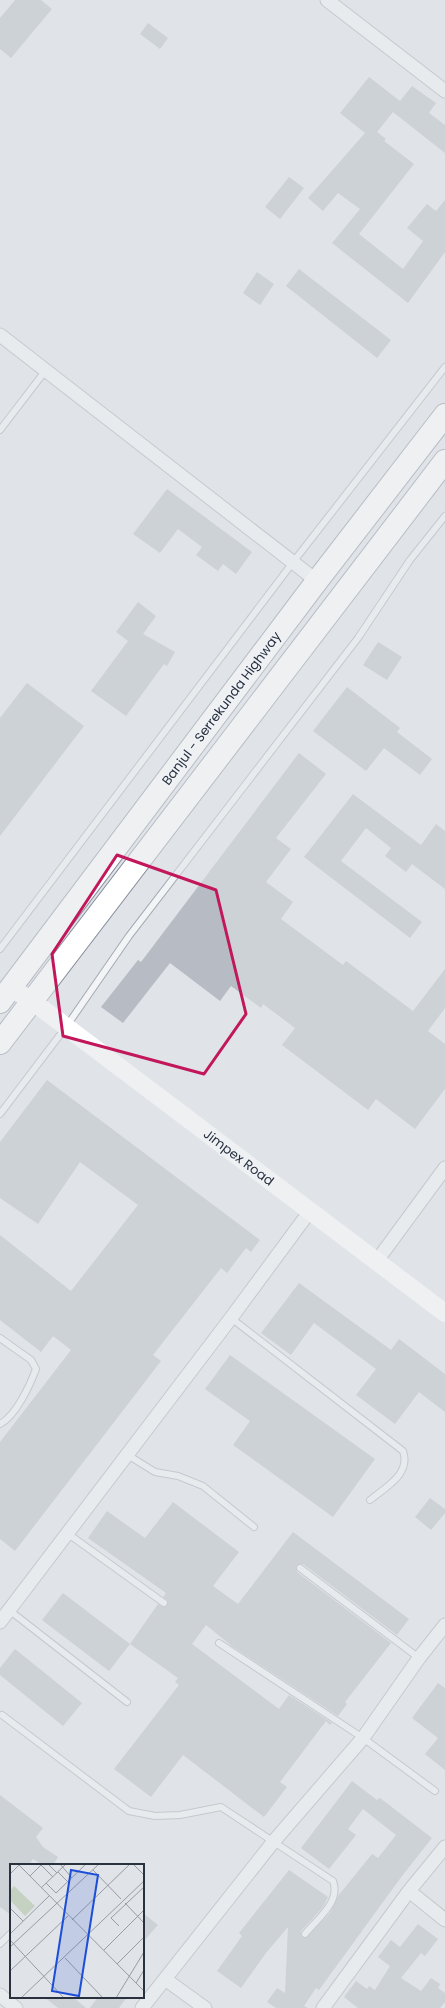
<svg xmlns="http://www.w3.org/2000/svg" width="445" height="2008" font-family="Poppins,sans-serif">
<rect width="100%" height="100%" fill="#e0e3e8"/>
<path fill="#b7bcc4" d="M15,0H41L52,9L11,58L0,49V18Z
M148,23L168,38L160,49L140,34Z
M369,77L400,101L412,86L436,103L429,113L445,125V153L393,112L377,132L386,139L384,141L414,164L359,234L403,269L423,241L407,228L427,204L436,211L445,200V252L408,303L332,243L360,209L338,193L323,211L308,198L365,133L340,113Z
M289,177L304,188L280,219L265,207Z
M299,269L391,340L377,358L286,286Z
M257,272L274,284L260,305L243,293Z
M167,489L252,552L236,574L223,564L218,571L196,555L202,547L178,529L160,553L133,534Z
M138,602L156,616L143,634L175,652L167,666L164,664L126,716L91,691L128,641L116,632Z
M378,642L402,657L387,680L363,665Z
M27,683L84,726L0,836V718Z
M347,687L400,728L397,732L432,759L420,775L384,748L366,771L313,731Z
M299,753L326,774L276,838L291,849L266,882L293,902L281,919L343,965L346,961L413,1011L445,969V1008L428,1031L445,1044V1089L415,1129L376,1099L368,1110L282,1045L295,1028L263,1004L261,1008L231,986L220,1001L170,963L123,1023L101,1007L138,960L141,962Z
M353,794L421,845L436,824L445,831V889L412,864L406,872L385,856L391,848L366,828L341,861L422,922L410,938L304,857Z
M47,1080L260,1240L251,1252L246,1248L227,1273L221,1268L153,1355L161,1361L15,1551L0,1539V1442L71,1350L53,1336L41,1352L0,1320V1235L71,1291L138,1205L80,1162L38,1224L0,1198V1142Z
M299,1283L391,1350L399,1339L445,1374V1412L419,1392L395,1424L356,1395L376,1369L314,1323L291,1355L261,1333Z
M230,1355L375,1459L333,1517L233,1445L250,1421L205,1389Z
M430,1498L445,1509V1513L431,1530L415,1517Z
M173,1502L239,1552L213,1586L238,1604L293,1532L409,1619L397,1635L303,1564L296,1566L297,1572L391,1643L345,1702L347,1704L338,1716L233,1647L206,1625L192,1644L279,1709L289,1695L332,1723L330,1725L326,1721L280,1782L287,1787L264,1817L183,1755L151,1797L114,1769L179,1685L175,1682L178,1678L130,1644L158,1604L163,1607L167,1606L168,1601L163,1597L166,1593L88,1538L107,1511L145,1538Z
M63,1593L130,1644L109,1671L42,1620Z
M15,1649L82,1703L63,1726L0,1675V1668Z
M438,1683L445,1688V1770L425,1754L438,1738L412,1718Z
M352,1781L377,1800L380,1798L432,1838L402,1876L319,1990L316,1988L304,2006L308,2008H276L267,2002L277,1988L285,1993L288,1927L266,1953L241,1988L217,1971L242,1936L239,1933L289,1870L328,1897L323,1907L301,1931V1936L306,1938L330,1913L338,1896L372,1854L378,1858L396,1835L363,1809L348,1829L356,1835L329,1869L301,1848Z
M0,1795L43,1828L36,1837L43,1847L58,1857L53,1865H42L33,1859L29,1865H11V1915L0,1907Z
M143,1913L158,1925L143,1942Z
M418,1924L438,1939L425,1956L421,1953L401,1978L421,1991L431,1978L440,1984L438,1988L445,1993V2002L440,2008H358L344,1997L356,1981L367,1989L369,1986L375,1990L390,1966L378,1957L391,1940L400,1947Z
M44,1997H73L86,2008H58Z
M98,1997H127L119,2008H90Z"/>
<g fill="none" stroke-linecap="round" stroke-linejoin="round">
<g stroke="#a5aab2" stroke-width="8">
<path id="lane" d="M0,430L46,370
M0,949L294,561L445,367
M0,1114L66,1027L129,936L358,638L410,560L445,516
M231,1318L403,1451C411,1474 386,1487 370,1500
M0,1338L31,1360L36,1369C30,1385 16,1416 0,1424
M126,1454L155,1472L178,1476L203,1486L254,1527
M67,1533L164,1603
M300,1568L419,1658
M9,1610L127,1702
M219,1643L363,1738L435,1791
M2,1715L129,1811L155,1816L180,1815L221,1807L333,1881C341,1902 317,1919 305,1934
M0,1944L11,1933"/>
</g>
<g stroke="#a5aab2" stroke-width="15">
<path id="street" d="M327,0L445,91
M0,335L317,581
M376,1262L445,1168
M0,1622L231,1318L310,1211
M409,1891L445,1920
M165,1979L205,2008
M0,1995L16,2008
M142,2008L274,1841L363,1738L419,1658L445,1625
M323,2008L409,1891L445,1847"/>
</g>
<g stroke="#88909e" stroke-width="24">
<path id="highway" d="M0,1002L317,581L445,415
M0,1043L445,461"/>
</g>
<use href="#lane" stroke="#f2f4f6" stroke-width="6"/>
<use href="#street" stroke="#f2f4f6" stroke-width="13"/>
<path stroke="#fff" stroke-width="18" d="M11,988L32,1001L445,1313"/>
<use href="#highway" stroke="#fff" stroke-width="22"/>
</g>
<path d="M0 0H445V2008H0ZM117,855L216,890L246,1014L204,1074L63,1036L52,954Z" fill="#e0e3e8" fill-opacity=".55" fill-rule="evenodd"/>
<path fill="none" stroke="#c2185b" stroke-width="3" stroke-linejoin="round" d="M117,855L216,890L246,1014L204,1074L63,1036L52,954Z"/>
<g text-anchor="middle" stroke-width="3.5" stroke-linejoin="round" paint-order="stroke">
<g font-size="13" fill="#29313e" stroke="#eff2f6">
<text transform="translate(221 708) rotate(-53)" y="5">Banjul - Serrekunda Highway</text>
<text transform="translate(239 1157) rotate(37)" y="5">Jimpex Road</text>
</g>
</g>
<g transform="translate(10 1864)">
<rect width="134" height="134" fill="#e0e3e8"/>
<path d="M4,22L25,42L15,52L0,36V27Z" fill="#c5d1c1"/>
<path fill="none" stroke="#979ca4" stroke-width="1" d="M8,0L134,127M30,0L43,13M38,0L47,9M50,0L62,14M123,0L134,11M83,6L111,35M48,8L58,18M0,10L9,1M20,12L31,1M36,19L46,29L76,0M31,24L56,0M115,39L134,59M0,44L13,57M62,56L120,0M109,62L101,54L134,23M0,70L39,32M0,76L54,134M0,83L89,0M94,86L134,46M55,94L93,134M107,100L134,73M0,107L58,52M126,119L134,106M11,134L134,17M106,134L134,88"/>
<path fill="#1d4ed8" fill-opacity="0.15" stroke="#1d4ed8" stroke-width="2" d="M61,6L88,11L69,132L42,127Z"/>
<rect width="134" height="134" fill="none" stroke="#29313e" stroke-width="2"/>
</g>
</svg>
